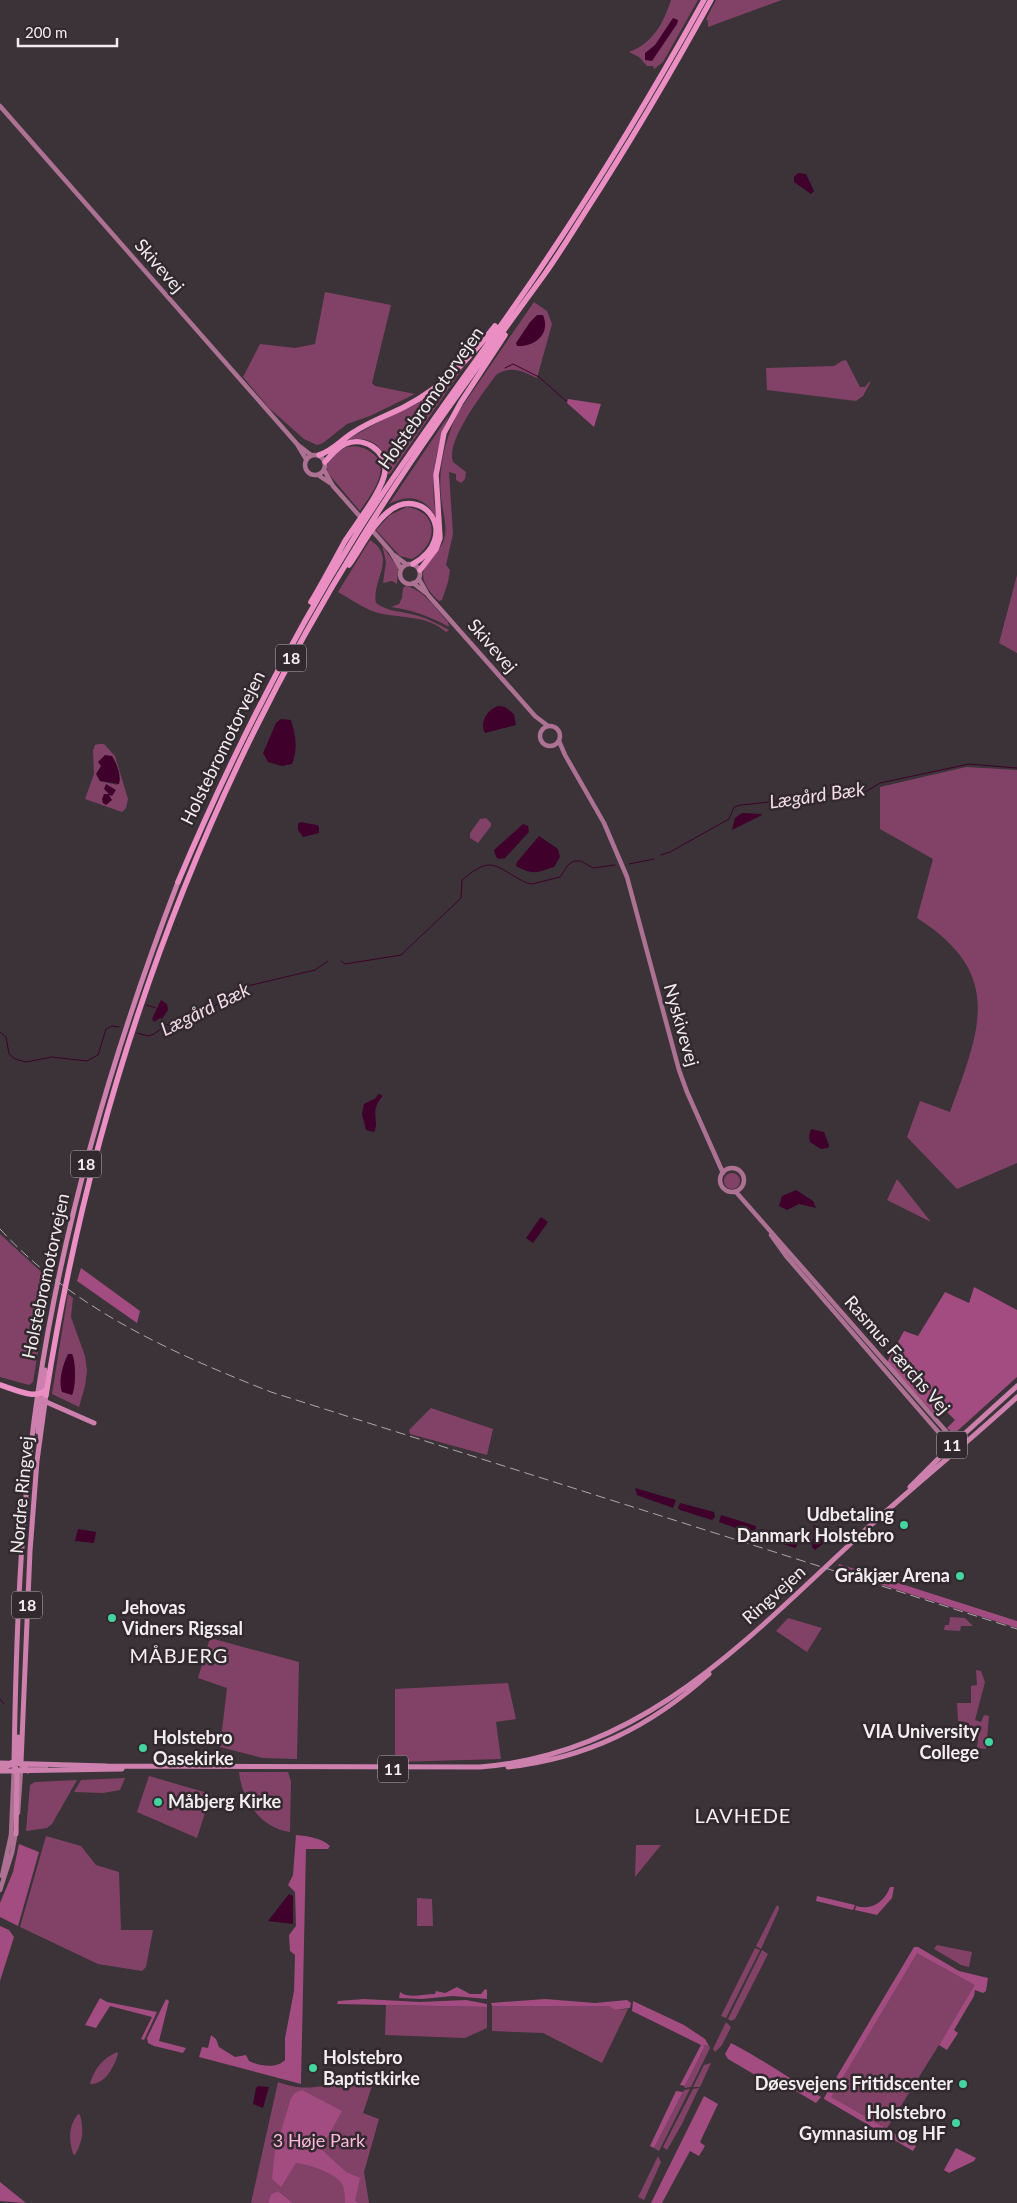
<svg xmlns="http://www.w3.org/2000/svg" width="1017" height="2203" font-family="Lato,sans-serif">
<rect width="100%" height="100%" fill="#3b3337"/>
<path fill="#824268" fill-rule="evenodd" d="M671,0H698L663,62L654,69L653,66H647L639,57L629,52C653,43 663,24 671,0Z
M716,0H782L708,27V21L706,19Z
M325,292L391,305L372,383L375,386L415,394L370,416L347,424L323,443L317,445L304,439L269,408L243,377L260,344L295,348L315,344Z
M534,302L547,311L552,324L537,378C522,371 512,365 496,375C484,392 445,441 453,462L466,472L465,479L461,483L456,480V474L449,472L453,534L446,565L450,570L448,582L442,600L439,601C432,595 423,584 423,575C424,559 443,552 445,535C447,523 442,509 441,497C438,468 445,441 457,414Z
M846,360L860,387H865L870,381V383L863,396L856,401L767,390L766,368L834,366L842,361Z
M465,365L390,474H387C386,447 374,435 346,440L439,389Z
M449,415C435,449 429,483 437,520C427,498 411,493 389,504Z
M347,447C357,445 364,447 372,453C393,468 370,496 360,511L327,472C326,458 336,453 347,447Z
M407,507C440,512 438,545 412,559L400,556L376,530L390,515Z
M370,540C398,558 371,580 376,603C388,612 401,611 415,615C427,618 438,624 449,630L446,632C426,614 399,619 375,612C363,608 349,598 338,592Z
M382,545L398,568L397,584L392,581L383,583L386,562Z
M1017,575V653L999,643Z
M406,586C423,589 437,610 448,622L449,627C430,616 412,610 391,607L399,604L402,598L403,588Z
M99,744H104L115,756L128,799L126,808L122,812L85,799L94,774L93,751L95,745ZM101,763L119,771L120,781L117,785L100,781L97,774L101,767Z
M966,767L1017,770V1163L957,1189L907,1137L920,1101L950,1112C980,1029 1005,974 917,918L933,859L880,829V787Z
M486,818L491,823V826L478,843L470,838V833L480,819Z
M724 1181a8 8 0 1 1 16 0a8 8 0 1 1-16 0Z
M897,1179L931,1222L887,1200Z
M0,1234L50,1280L33,1382L29,1385L0,1377Z
M68,1294L73,1298L71,1317L85,1356L87,1370L85,1386L79,1407L52,1394Z
M431,1408L493,1429L487,1455L410,1434L409,1430Z
M950,1617L965,1618L973,1626H961L960,1631L944,1630L945,1625H949Z
M788,1618L822,1628L807,1652L776,1631Z
M210,1638L299,1662L297,1759L263,1758L220,1747L227,1688L198,1678Z
M976,1670L981,1671L985,1682L975,1720L981,1722L984,1715L989,1716L986,1749L977,1748L979,1730L965,1728L966,1722L958,1721L957,1703H971V1686L977,1685Z
M508,1683L516,1719L496,1722L501,1759L395,1762V1689Z
M239,1772H288L291,1781L290,1832C261,1828 242,1801 239,1772Z
M149,1776L211,1794L197,1838L137,1812Z
M125,1778L120,1790L103,1793L74,1792L81,1780Z
M77,1780L52,1824L47,1828L26,1831L30,1785L35,1782Z
M46,1836L81,1846L96,1865L119,1872L121,1930H153L146,1967L142,1971L98,1964L20,1927Z
M636,1845H661L635,1877Z
M417,1898L432,1899L433,1926H417Z
M777,1905L779,1907V1909L761,1949L756,1946Z
M937,1945L972,1952L969,1967L961,1965L934,1949Z
M755,1948L760,1950L726,2018L721,2016Z
M914,1948L977,1984L884,2133L827,2100Z
M762,1950L768,1954L735,2019L731,2021L728,2019Z
M386,2005L487,2007V2028L465,2038L385,2035Z
M492,2006H608L615,2010L628,2009L602,2063L543,2033L492,2031Z
M726,2022L731,2027L722,2045L715,2052L713,2049Z
M705,2046H709L710,2048L691,2087L684,2088Z
M117,2052L118,2054C114,2067 105,2085 90,2084C94,2069 102,2059 117,2052Z
M711,2063L700,2087H693L704,2065Z
M278,2082C304,2092 319,2086 345,2083C354,2081 364,2083 373,2083L363,2113L379,2119L364,2172L369,2203H293L278,2191L271,2194L268,2203H251Z
M699,2088L682,2124L667,2150L663,2147L693,2089Z
M690,2089L659,2151L654,2148L684,2090Z
M78,2114L80,2115C84,2130 83,2141 75,2155L73,2154C69,2140 68,2127 78,2114Z
M658,2156L661,2162L644,2200L638,2197Z"/>
<path fill="#a24c81" d="M568,399L601,404L594,427L567,403Z
M81,1268L140,1311L137,1323L77,1281Z
M974,1287L1017,1310V1377L954,1434L947,1428L955,1420L946,1411L938,1418L887,1362L904,1331L918,1336L945,1292L969,1303Z
M839,1564L1017,1621V1628L838,1571Z
M296,1835C307,1836 322,1838 330,1846L328,1849H306L301,2084L199,2057L202,2047L208,2048L211,2035L216,2039L219,2047L235,2057L246,2055L249,2061C260,2066 276,2069 285,2060V2038L294,1991L295,1955L290,1951L289,1935L296,1926L295,1892L288,1885L293,1875Z
M19,1844L39,1852L18,1926L0,1917V1903L13,1872Z
M890,1887H894L892,1898L877,1915L855,1910L856,1906C872,1911 885,1901 890,1887Z
M817,1896L855,1905L853,1910L816,1901Z
M0,1926L9,1930L14,1937L0,1981Z
M914,1947H918L959,1971L988,1978L986,1991L983,1993L975,1990L974,1996L954,2030L958,2033L947,2050L939,2045L975,1985L917,1953L831,2097L916,2146L913,2151L824,2099V2098Z
M457,1987L470,1994H481L485,1989L487,1990V1999L453,1996L422,1999L399,1998L400,1992C408,1999 424,1994 435,1994L436,1991L445,1993Z
M100,1998L107,2002L157,2012L144,2040L141,2039L152,2017L110,2006L96,2028L85,2025Z
M166,1999L169,2001L159,2041L186,2048L183,2053L154,2046L148,2043L147,2038Z
M364,1999L420,2002L466,2000L487,2004V2007L337,2004L338,2001Z
M545,1999L595,2003L627,2000L631,2003L630,2008L615,2010L608,2006H492L491,2003Z
M633,2001L684,2025L705,2039L709,2046L702,2045L705,2046L685,2086L680,2085L701,2045L632,2011Z
M731,2043C762,2059 790,2079 821,2097L816,2103L777,2080L772,2085L728,2059L725,2054Z
M302,2090L342,2111L321,2149L346,2172L360,2178L355,2201L359,2203H345C345,2195 345,2187 340,2181C331,2172 308,2164 296,2163L281,2187L272,2179L275,2151L291,2098L295,2093Z
M676,2091L683,2092L654,2148L650,2146Z
M704,2096L718,2104L700,2142L705,2146L699,2156L690,2151L662,2203H651Z
M956,2148L976,2158L974,2161L949,2173L944,2170L945,2168Z
M0,2182L26,2203L0,2201Z
M278,2191L293,2203H268L271,2194Z"/>
<path fill="#3f002c" d="M673,18L678,20L677,24L652,61L645,60V53L655,45Z
M798,173L806,174L814,191L811,194L794,182V177Z
M537,315H543C551,334 535,347 517,346L516,343L530,322Z
M498,706L505,707L514,714L516,725L485,733C479,723 487,710 498,706Z
M281,719L291,720C296,736 298,749 292,764L282,766L268,762L263,753L276,723Z
M105,755L112,756C117,763 121,775 119,784L100,781L96,774L101,766L98,762Z
M106,784L116,790L112,796L109,795L112,800L106,805L103,803L102,799L104,794H109L104,789Z
M742,813L761,814L762,815L732,830L735,818Z
M300,822L317,825L319,827V833L303,837L298,830V824Z
M523,824L528,826L529,832L505,858L499,859L496,857L494,850Z
M539,836L558,849L560,857L554,867C536,873 533,875 516,866L517,862Z
M161,1000L167,1004L168,1010L162,1019L160,1018L154,1022L152,1019Z
M378,1094L382,1095V1097C369,1112 380,1121 374,1132L366,1130L362,1114L364,1104L376,1098Z
M811,1129L824,1132L829,1145L828,1148L821,1149L810,1142L809,1137Z
M796,1190L813,1201L816,1208L799,1204L787,1210L779,1206L782,1196Z
M541,1217L548,1222L533,1243L526,1238Z
M68,1354H72C76,1361 76,1387 72,1395L62,1392C58,1381 63,1364 68,1354Z
M635,1488L676,1500L673,1508L637,1495Z
M680,1503L714,1512L715,1517L712,1520L680,1510L678,1508Z
M721,1515L756,1526L755,1533L753,1534L719,1522Z
M815,1525L818,1531L832,1536L815,1550L812,1547C812,1540 815,1532 813,1526Z
M78,1529L96,1532L94,1543L75,1541Z
M761,1529L797,1540V1546L795,1548L760,1536L759,1534Z
M289,1894L293,1896V1924L268,1921Z
M258,2086L269,2087L263,2108L253,2104L256,2088Z"/>
<g fill="none" stroke-linecap="round" stroke-linejoin="round">
<path stroke="#3f002c" stroke-width="1" d="M505,368L513,364L539,377L566,401
M661,855L670,852L729,819L734,807L741,805L865,792L880,783L969,764L1017,768
M629,864L654,859
M176,924L177,925
M341,961L345,964L401,955L461,898L462,880C494,853 495,868 527,883L532,884L560,877L568,865L574,861H581L593,868L615,865
M146,1005L156,1008
M0,1032L6,1037L9,1054L15,1059L26,1062L52,1057L87,1061L98,1055L106,1029L112,1026L119,1027
M137,1033L148,1036L154,1034L166,1025L213,1007L239,988L315,970L328,961
M0,1699L4,1704"/>
<path stroke="#ad7193" stroke-width="4.5" d="M0,106L297,444L306,459
M298,445L311,455
M305 465a10 10 0 1 1 20 0a10 10 0 1 1-20 0Z
M324,470L333,486L363,520
M318,475L330,483
M371,529L391,552L401,569
M394,555L406,564
M400 574a10 10 0 1 1 20 0a10 10 0 1 1-20 0Z
M419,579L428,595L535,716L548,726
M413,583L426,593
M540 736a10 10 0 1 1 20 0a10 10 0 1 1-20 0Z
M559,741L565,755L604,823L627,877L679,1070L687,1092L723,1173
M720 1180a12 12 0 1 1 24 0a12 12 0 1 1-24 0Z
M736,1192L951,1437L952,1445
M771,1235L786,1256L947,1442L952,1445
M21,1768L46,1767
M18,1813L21,1769
M2,1876L11,1835L14,1767
M0,1890L12,1853L16,1831"/>
<path stroke="#cd80ad" stroke-width="5" d="M44,1401L94,1423
M45,1403L42,1393L45,1370
M38,1432L40,1399
M910,1487L952,1445L1017,1386
M18,1737L19,1762L28,1771
M0,1763L107,1766L480,1767C644,1754 748,1638 861,1534C912,1487 966,1444 1017,1397
M11,1763L16,1768L17,1775L16,1834
M14,1763C16,1640 20,1514 38,1392C64,1217 115,1046 178,882
M21,1763L30,1551L37,1461L46,1395
M508,1767C587,1758 650,1727 709,1674
M0,1768L14,1764
M0,1771L122,1769"/>
<path stroke="#ea8ec4" stroke-width="5.5" d="M319,455C333,451 342,439 354,432C371,421 389,415 406,406C443,387 470,358 495,326
M349,565C361,548 372,525 388,512C423,483 462,536 413,564
M420,570L436,549L440,538L436,475L444,433L461,402L505,335
M311,602C323,582 334,561 345,541C355,525 384,489 385,471C386,450 364,436 345,444C337,448 330,456 325,462
M178,882C229,761 288,644 357,533C414,442 480,358 540,269C599,182 653,92 704,0
M0,1385C14,1389 36,1401 47,1389
M46,1395C94,1088 197,803 361,539C417,448 481,362 544,275C559,254 573,231 587,209C631,141 672,71 711,0"/>
<path stroke="#ada6aa" stroke-width="1" stroke-dasharray="10 5" stroke-linecap="butt" d="M0,1229C73,1309 172,1353 271,1392L1017,1629"/>
</g>
<g fill="#43d4a0" stroke="#31292d" stroke-width="2">
<circle cx="904" cy="1525" r="5"/>
<circle cx="960" cy="1576" r="5"/>
<circle cx="112" cy="1618" r="5"/>
<circle cx="989" cy="1742" r="5"/>
<circle cx="143" cy="1748" r="5"/>
<circle cx="158" cy="1802" r="5"/>
<circle cx="313" cy="2068" r="5"/>
<circle cx="963" cy="2084" r="5"/>
<circle cx="956" cy="2123" r="5"/>
</g>
<g text-anchor="middle" stroke-width="5" stroke-linejoin="round" paint-order="stroke">
<g fill="#31292d" stroke="#b9b2b6" stroke-width="1">
<rect x="276" y="644.5" width="30" height="27" rx="4"/>
<rect x="71" y="1150.5" width="30" height="27" rx="4"/>
<rect x="937" y="1431.5" width="30" height="27" rx="4"/>
<rect x="12" y="1591.5" width="30" height="27" rx="4"/>
<rect x="378" y="1755.5" width="30" height="27" rx="4"/>
</g>
<g font-size="16" font-weight="bold" fill="#f3edf0">
<text x="291" y="664">18</text>
<text x="86" y="1170">18</text>
<text x="952" y="1451">11</text>
<text x="27" y="1611">18</text>
<text x="393" y="1775">11</text>
</g>
<g font-size="18" fill="#f3edf0" stroke="#31292d">
<text transform="translate(159 266) rotate(49)" y="6">Skivevej</text>
<text transform="translate(431 398) rotate(-55)" y="6">Holstebromotorvejen</text>
<text transform="translate(492 646) rotate(49)" y="6">Skivevej</text>
<text transform="translate(223 748) rotate(-64)" y="6">Holstebromotorvejen</text>
<text transform="translate(681 1025) rotate(74)" y="6">Nyskivevej</text>
<text transform="translate(46 1276) rotate(-78)" y="6">Holstebromotorvejen</text>
<text transform="translate(897 1355) rotate(49)" y="6">Rasmus Færchs Vej</text>
<text transform="translate(22 1495) rotate(-85)" y="6">Nordre Ringvej</text>
<text transform="translate(774 1595) rotate(-42)" y="6">Ringvejen</text>
</g>
<g font-size="18" font-weight="bold" fill="#f3edf0" stroke="#31292d" text-anchor="end">
<text x="894" y="1521">Udbetaling<tspan x="894" dy="21">Danmark Holstebro</tspan></text>
<text x="950" y="1582">Gråkjær Arena</text>
<text x="122" y="1614" text-anchor="start">Jehovas<tspan x="122" dy="21">Vidners Rigssal</tspan></text>
<text x="979" y="1738">VIA University<tspan x="979" dy="21">College</tspan></text>
<text x="153" y="1744" text-anchor="start">Holstebro<tspan x="153" dy="21">Oasekirke</tspan></text>
<text x="168" y="1808" text-anchor="start">Måbjerg Kirke</text>
<text x="323" y="2064" text-anchor="start">Holstebro<tspan x="323" dy="21">Baptistkirke</tspan></text>
<text x="953" y="2090">Døesvejens Fritidscenter</text>
<text x="946" y="2119">Holstebro<tspan x="946" dy="21">Gymnasium og HF</tspan></text>
</g>
<g font-size="18" fill="#ffb8df" stroke="#31292d">
<text x="319" y="2147">3 Høje Park</text>
</g>
<g font-size="19" font-style="italic" fill="#f4dbe8" stroke="#31292d">
<text transform="translate(817 795) rotate(-8)" y="7">Lægård Bæk</text>
<text transform="translate(205 1009) rotate(-26)" y="7">Lægård Bæk</text>
</g>
<g font-size="20" letter-spacing="1" fill="#f3edf0" stroke="#31292d">
<text x="179" y="1663">MÅBJERG</text>
<text x="743" y="1823">LAVHEDE</text>
</g>
</g>
<path d="M18 38v8h99v-8" fill="none" stroke="#f3edf0" stroke-width="2.5"/>
<text x="25" y="38" font-size="15" fill="#f3edf0" stroke="#31292d" stroke-width="4" paint-order="stroke">200 m</text>
</svg>
